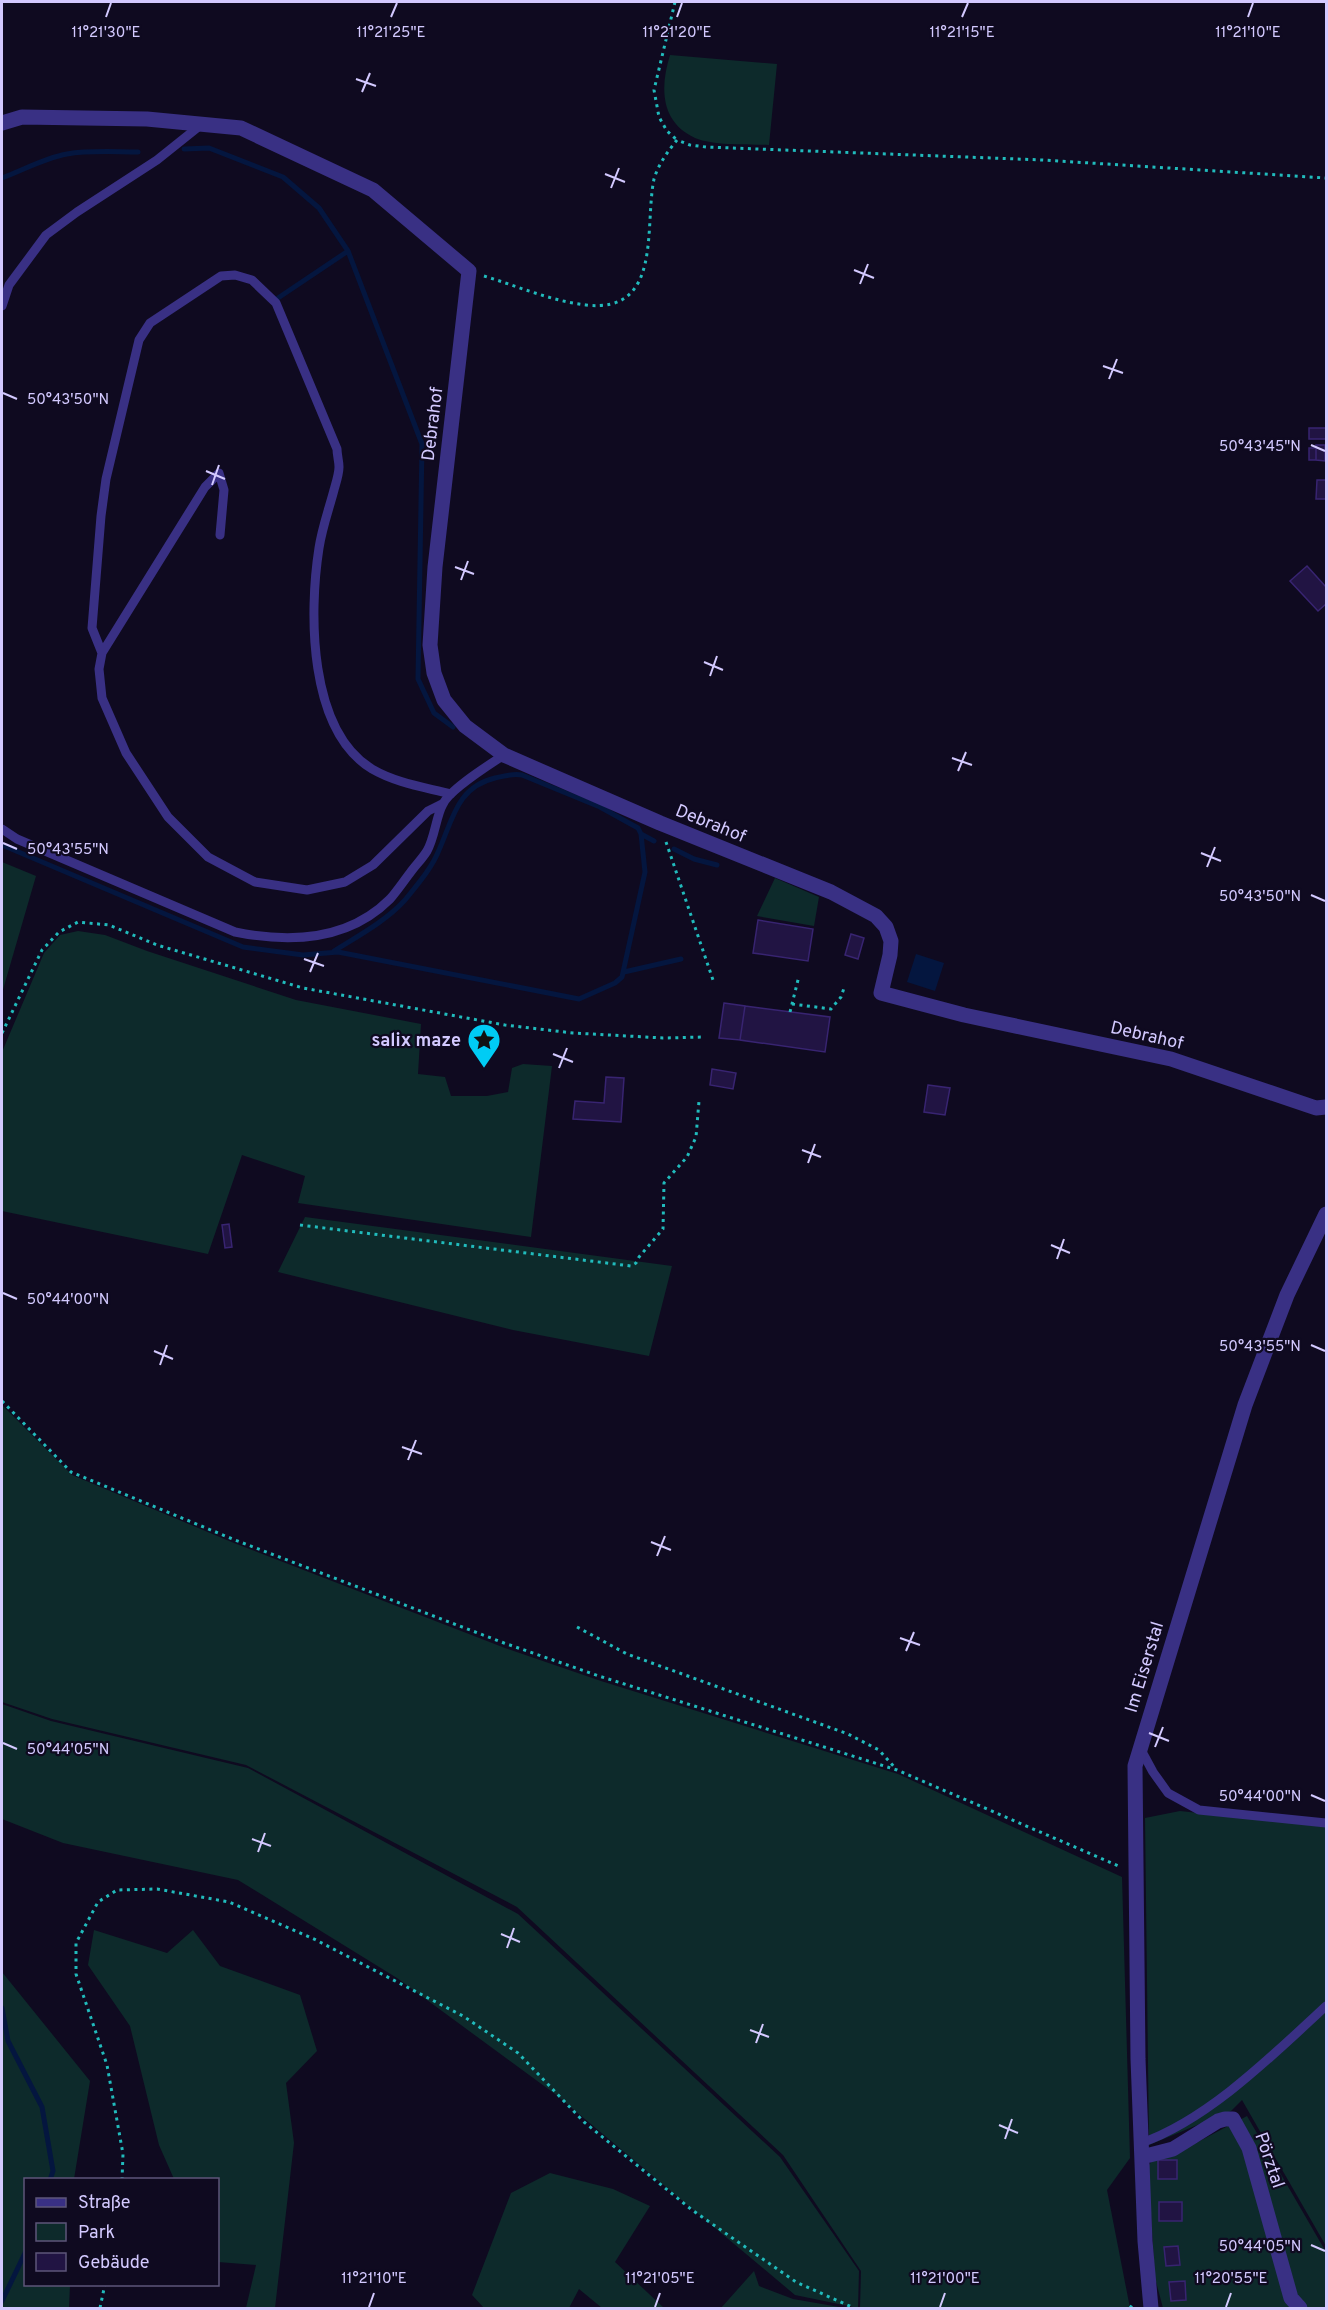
<svg xmlns="http://www.w3.org/2000/svg" width="1328" height="2310" font-family="Overpass,sans-serif">
<rect width="100%" height="100%" fill="#0f0a20"/>
<path fill="#0d2a2b" d="M670,55L777,64L769,145C748,144 714,146 695,138C660,122 660,87 670,55Z
M2,862L36,876L2,993Z
M775,878L819,897L814,926L757,916Z
M78,931L105,935L147,951L296,1000L421,1024L418,1074L445,1077L451,1096H487L508,1092L512,1068L523,1064L552,1066L531,1237L298,1203L305,1176L242,1155L208,1254L2,1211V1052L44,953L60,935Z
M305,1217L672,1266L649,1356L513,1330L278,1272Z
M2,1405L72,1475L234,1543L505,1648L601,1681L898,1774L1122,1877L1130,2158L1107,2190L1130,2308H860L861,2271L783,2155L517,1907L246,1765L52,1719L2,1702Z
M2,1704L51,1721L248,1768L518,1914L780,2157L859,2271L858,2308L795,2295L555,2094L397,1978L238,1880L63,1843L2,1819Z
M1180,1811L1326,1827V2246L1242,2100L1231,2111L1149,2145L1145,1818Z
M94,1930L167,1953L193,1930L220,1966L300,1995L317,2051L286,2083L294,2143L275,2308H246L256,2265L218,2262V2180L174,2179L159,2145L130,2026L88,1965Z
M2,1972L90,2081L74,2179L26,2180V2284L70,2285L69,2308H2Z
M1247,2116L1326,2252V2308H1163L1155,2278L1148,2166L1154,2159L1175,2154Z
M550,2173L613,2189L650,2206L615,2262L664,2308H602L579,2289L569,2308H484L472,2295L511,2193Z
M754,2271L759,2286L793,2299L845,2308H721Z"/>
<path fill="#04163f" d="M916,954L944,963L935,991L907,982Z"/>
<g fill="none" stroke-linecap="round" stroke-linejoin="round">
<path stroke="#04163f" stroke-width="5" d="M184,149L209,148L283,177L319,208L348,251L422,444L418,679L434,713L453,727
M2,178C24,170 44,158 67,154C90,150 115,152 138,152
M278,298L348,251
M2,845L243,947L303,955L338,952L579,999L615,983L622,977L645,872L641,834
M674,849L694,859L717,865
M334,951C358,936 386,921 405,900C417,885 432,868 439,850C453,819 457,787 495,778C505,776 513,773 522,775L600,807L638,828L641,834L654,841
M624,972L681,959
M2,2008L8,2041L42,2107L53,2171L50,2180
M2,2301L26,2251"/>
</g>
<path fill="#211443" stroke="#382471" stroke-width="1.5" d="M1309,428H1326V439H1309Z
M1316,445H1325V461L1316,460Z
M1309,448H1316V460H1309Z
M1317,480H1326V499H1316Z
M1307,566L1326,587V604L1318,611L1290,581Z
M758,920L813,929L808,961L753,953Z
M851,934L864,938L858,959L845,955Z
M724,1003L745,1006L740,1040L719,1038Z
M745,1006L830,1017L825,1052L740,1040Z
M712,1069L736,1073L733,1089L710,1085Z
M606,1077L624,1078L621,1122L573,1119L575,1101L604,1103Z
M928,1085L950,1088L945,1115L924,1112Z
M229,1224L232,1247L225,1248L222,1225Z
M1158,2160H1177V2179H1158Z
M1159,2202H1182V2221H1159Z
M1178,2246L1180,2265L1166,2266L1164,2247Z
M1185,2281L1186,2300L1171,2301L1169,2282Z"/>
<g fill="none" stroke-linecap="round" stroke-linejoin="round">
<path stroke="#21bbbc" stroke-width="3" stroke-dasharray="3 4.5" stroke-linecap="butt" d="M675,2L654,90L659,117L667,131L677,140
M484,276C517,286 551,301 586,305C663,314 644,227 654,179C658,165 668,151 677,140L690,145L706,147L1043,160L1326,178
M666,842L713,980
M792,1004L831,1009L841,997L845,985
M790,1012L799,976
M2,1033L42,950L59,932L78,922L109,925L157,945L303,988L505,1025L573,1033L663,1038L705,1037
M300,1225L631,1266L636,1263L639,1257L663,1229L664,1183L687,1157L696,1137L699,1101
M2,1401L71,1472L235,1540L504,1643L599,1676L897,1770L1121,1867
M577,1627L627,1654L848,1734L879,1750L896,1769
M122,2180L123,2154L107,2065L76,1974V1943L98,1902L117,1890L157,1889L229,1902L314,1939L463,2016L518,2053L584,2122L692,2210L796,2282L854,2308
M100,2308L105,2284
M1130,2308L1134,2302"/>
<path stroke="#393084" stroke-width="9" d="M2,306L9,285L46,235L77,212L157,160L202,124
M220,535L224,490L219,473L205,487L102,653L99,669L102,698L126,753L168,817L208,857L255,882L307,890L345,882L373,865L428,811L442,804
M102,653L92,628L101,516L106,479L139,340L150,323L221,276L235,275L252,280L276,303L337,449C337,455 339,461 339,467C339,474 336,483 334,490C329,509 322,528 319,548C309,612 308,730 372,769C396,783 424,787 451,794
M2,829L17,839L235,932C289,943 348,941 390,899C397,891 403,882 410,873C415,866 422,859 427,851C435,837 436,816 443,804C450,789 489,765 504,755
M1140,1748L1153,1772L1168,1793L1199,1810L1326,1823
M1141,2143C1208,2120 1274,2054 1326,2006"/>
<path stroke="#393084" stroke-width="15" d="M2,123L22,117L147,119L241,128L373,190L469,271L435,567L430,645L434,673L444,700L465,726L504,755L660,823L831,892L876,916L886,927L891,941L890,955L881,993L964,1015L1171,1059L1316,1108L1326,1107
M1142,2157L1173,2149L1218,2121L1225,2119H1233L1249,2148L1291,2298L1300,2308
M1151,2308L1145,2241L1138,2059L1135,1766L1245,1405L1287,1295L1326,1214"/>
</g>
<path fill="none" stroke="#d3c9ff" stroke-width="2" d="M106,17L111,3M391,17L397,3M677,17L682,3M962,17L968,3M1248,17L1253,3M356,79L376,86M362,92L370,73M605,174L625,182M611,188L619,168M854,270L874,278M860,284L868,264M1103,366L1123,373M1109,379L1117,359M3,393L17,399M1311,445L1325,451M206,471L225,479M212,485L219,465M455,567L474,574M461,580L468,561M704,662L723,670M710,676L717,656M952,758L972,765M958,771L966,752M3,843L17,849M1201,853L1221,861M1207,867L1215,847M1311,895L1325,901M304,959L324,966M310,972L318,953M553,1054L573,1062M559,1068L567,1048M802,1150L821,1157M808,1163L815,1144M1051,1245L1070,1253M1057,1259L1064,1239M3,1293L17,1299M1311,1345L1325,1351M154,1351L173,1359M160,1365L167,1345M402,1447L422,1454M408,1460L416,1440M651,1542L671,1550M657,1556L665,1536M900,1638L920,1645M906,1651L914,1632M1149,1733L1169,1741M3,1743L17,1749M1155,1747L1163,1727M1311,1795L1325,1801M252,1839L271,1846M258,1852L265,1833M501,1934L520,1942M507,1948L514,1928M750,2030L769,2037M756,2043L763,2024M999,2125L1018,2133M1005,2139L1012,2119M1311,2245L1325,2251M369,2307L374,2293M655,2307L660,2293M940,2307L945,2293M1226,2307L1231,2293"/>
<defs>
<g id="sight-pin" transform="scale(1.725)"><path d="M0 17L-7.5 6A9.5 9.5 0 1 1 7.5 6Z" fill="#00ccf4" stroke="#0f0a20"/><path d="M0-6L1.8-2.2L6-1.7L2.9 1.2L3.7 5.4L0 3.3L-3.7 5.4L-2.9 1.2L-6-1.7L-1.8-2.2Z" fill="#111"/></g>
</defs>
<g fill-rule="evenodd">
<use href="#sight-pin" x="484" y="1040"/>
</g>
<g text-anchor="middle" stroke-width="4.5" stroke-linejoin="round" paint-order="stroke">
<g font-size="18" fill="#d3c9ff" stroke="#0f0a20">
<text transform="translate(432 424) rotate(-83)" y="6">Debrahof</text>
<text transform="translate(711 823) rotate(22)" y="6">Debrahof</text>
<text transform="translate(1147 1035) rotate(13)" y="6">Debrahof</text>
<text transform="translate(1144 1667) rotate(-73)" y="6">Im Eiserstal</text>
<text transform="translate(1270 2160) rotate(71)" y="6">Pörztal</text>
</g>
<g font-size="18" font-weight="bold" fill="#d3c9ff" stroke="#0f0a20" text-anchor="end">
<text x="461" y="1046">salix maze</text>
</g>
</g>
<g font-size="15" text-anchor="middle" fill="#d3c9ff" stroke="#0f0a20" stroke-width="4.5" stroke-linejoin="round" paint-order="stroke">
<text x="677" y="37">11°21'20"E</text>
<text x="1248" y="37">11°21'10"E</text>
<text x="106" y="37">11°21'30"E</text>
<text x="391" y="37">11°21'25"E</text>
<text x="962" y="37">11°21'15"E</text>
<text x="68" y="404">50°43'50"N</text>
<text x="1260" y="451">50°43'45"N</text>
<text x="68" y="854">50°43'55"N</text>
<text x="1260" y="901">50°43'50"N</text>
<text x="68" y="1304">50°44'00"N</text>
<text x="1260" y="1351">50°43'55"N</text>
<text x="68" y="1754">50°44'05"N</text>
<text x="1260" y="1801">50°44'00"N</text>
<text x="1260" y="2251">50°44'05"N</text>
<text x="374" y="2283">11°21'10"E</text>
<text x="660" y="2283">11°21'05"E</text>
<text x="945" y="2283">11°21'00"E</text>
<text x="1231" y="2283">11°20'55"E</text>
</g>
<rect width="1328" height="2310" fill="none" stroke="#d3c9ff" stroke-width="6"/>
<rect x="24" y="2178" width="195" height="108" fill="#0f0a20" stroke="#5d5679" stroke-width="1.5"/>
<rect x="36" y="2198" width="30" height="9" fill="#393084" stroke="#5d5679" stroke-width="1.5"/>
<text x="78" y="2208" font-size="18" fill="#d3c9ff">Straße</text>
<rect x="36" y="2223" width="30" height="18" fill="#0d2a2b" stroke="#5d5679" stroke-width="1.5"/>
<text x="78" y="2238" font-size="18" fill="#d3c9ff">Park</text>
<rect x="36" y="2253" width="30" height="18" fill="#211443" stroke="#5d5679" stroke-width="1.5"/>
<text x="78" y="2268" font-size="18" fill="#d3c9ff">Gebäude</text>
</svg>
